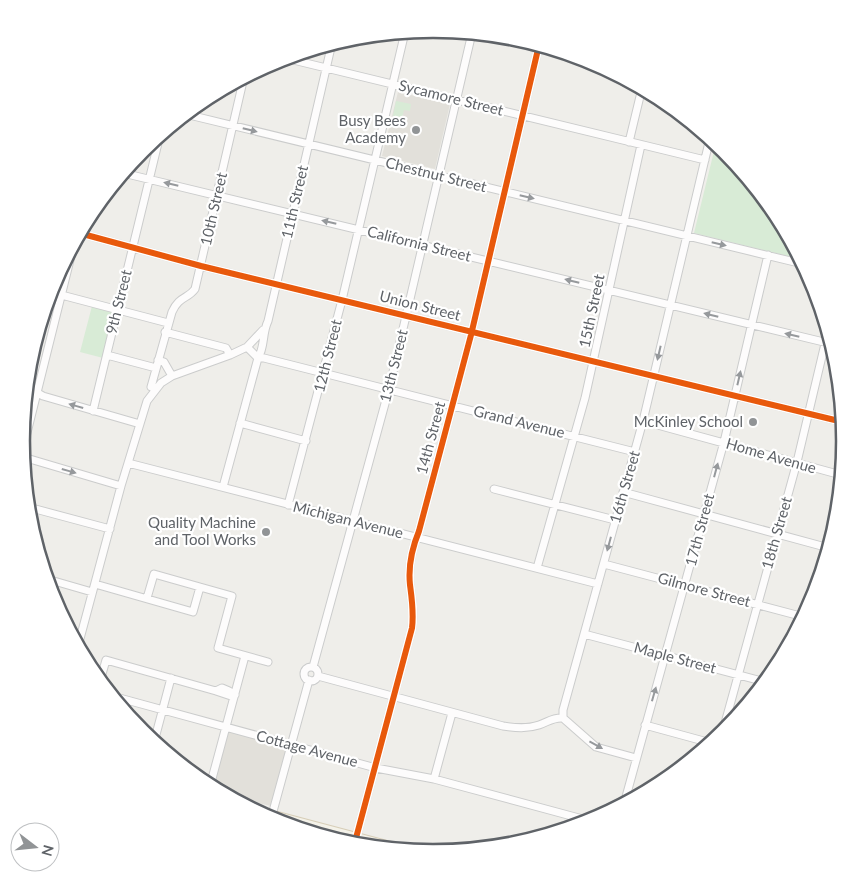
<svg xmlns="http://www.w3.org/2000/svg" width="866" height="882" font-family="Lato,sans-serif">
<rect width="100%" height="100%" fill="#efeeea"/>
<path fill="#e2e0da" d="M398,92L450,104L435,169L382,156Z
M229,731L288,747L271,806L225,795L213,788Z"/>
<path fill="#d8ebd6" d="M396,101L411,104L410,111L404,110L402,118L393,116Z
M715,147L724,150L776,212L800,259L694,233Z
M92,306L115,312L103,358L80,352Z"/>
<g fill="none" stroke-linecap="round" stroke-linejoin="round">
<g stroke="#cbcccc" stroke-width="9">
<path id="minor" d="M285,58L705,160
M185,114L803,264
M629,142L642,88
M708,142L718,145
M123,173L832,344
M79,233L201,266L843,422
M50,292L168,323
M165,332L226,348L230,355
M107,355L156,368
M258,358H264L635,452
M258,358C265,347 262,333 268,321L332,43
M158,360L164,362L172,376
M27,387L43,396L140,424
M151,387L172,312C179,296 188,299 195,289L244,77
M93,411L160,135
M643,421L841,475
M240,423L306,441
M22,453L74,244
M23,457L121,486
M128,463L598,584
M223,487L258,358L247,347
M494,489L615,520
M623,492L829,548
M288,505L342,300L405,32
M28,507L110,529
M604,564L804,617
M537,568L585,398L641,145
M47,579L92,592
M95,584L193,612L200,587L154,574L147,598
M200,587L232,596L218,648L268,662
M584,634L765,682
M78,646L121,486L147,401L161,383L172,376L230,355L247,347L263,330
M313,667L389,389L472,33
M304 674a7 7 0 1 1 14 0a7 7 0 1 1-14 0Z
M318,676L503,726C516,728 527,729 539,725C548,722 553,717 563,718
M100,681L106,660L216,691
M112,696L376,768L434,779L590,821
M234,697L216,691L222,688L229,691L235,695
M563,718V710L643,421L710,138
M563,718L596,747L636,758
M645,725L711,743
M722,734L797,462L828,331
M154,742L171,678
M434,779L452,713
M210,786L245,656
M624,804L724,442L768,255
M272,815L309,680
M356,838L412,628C414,613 412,600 410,585C408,566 412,548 419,531L471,335L539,45"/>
</g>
<g stroke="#d7ceb8" stroke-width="11">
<path id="major" d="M253,810L400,849"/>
</g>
<use href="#minor" stroke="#fdfcfc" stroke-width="7"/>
<use href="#major" stroke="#f4f2e9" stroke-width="9"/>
<g stroke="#fff" stroke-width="9">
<path id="cycleway" d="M79,233L201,266L843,422
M356,838L412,628C414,613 412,600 410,585C408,566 412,548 419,531L471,335L539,45"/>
</g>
<use href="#cycleway" stroke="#e8590c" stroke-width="6"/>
</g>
<defs><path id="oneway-solid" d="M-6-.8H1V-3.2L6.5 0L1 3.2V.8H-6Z" transform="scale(1.25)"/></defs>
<g fill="#96999c">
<use href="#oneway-solid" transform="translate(250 130) rotate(14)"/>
<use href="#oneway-solid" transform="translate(171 184) rotate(-167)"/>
<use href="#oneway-solid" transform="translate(527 197) rotate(13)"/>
<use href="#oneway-solid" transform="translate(329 222) rotate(-167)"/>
<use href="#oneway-solid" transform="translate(719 244) rotate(13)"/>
<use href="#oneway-solid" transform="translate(572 281) rotate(-166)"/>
<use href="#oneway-solid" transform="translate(711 315) rotate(-166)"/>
<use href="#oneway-solid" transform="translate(792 335) rotate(-167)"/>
<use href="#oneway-solid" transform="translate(659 353) rotate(103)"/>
<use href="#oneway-solid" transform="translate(739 378) rotate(-77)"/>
<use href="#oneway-solid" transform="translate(76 406) rotate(-164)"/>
<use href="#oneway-solid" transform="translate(716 470) rotate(-75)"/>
<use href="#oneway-solid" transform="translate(69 471) rotate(16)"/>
<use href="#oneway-solid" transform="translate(609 544) rotate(105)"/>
<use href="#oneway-solid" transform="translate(654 694) rotate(-74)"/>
<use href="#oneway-solid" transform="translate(596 745) rotate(29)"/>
</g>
<g fill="#919496" stroke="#fff" stroke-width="2">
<circle cx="416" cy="130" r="5"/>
<circle cx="753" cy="422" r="5"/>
<circle cx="266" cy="532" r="5"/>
</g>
<g text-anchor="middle" stroke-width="4.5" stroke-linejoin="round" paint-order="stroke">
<g font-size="15" fill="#5f6368" stroke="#fff">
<text transform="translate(451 98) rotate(14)" y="5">Sycamore Street</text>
<text transform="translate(436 175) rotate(14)" y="5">Chestnut Street</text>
<text transform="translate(295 202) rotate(-77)" y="5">11th Street</text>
<text transform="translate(214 209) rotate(-77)" y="5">10th Street</text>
<text transform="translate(419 244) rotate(14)" y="5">California Street</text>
<text transform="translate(119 302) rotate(-76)" y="5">9th Street</text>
<text transform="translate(420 306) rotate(14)" y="5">Union Street</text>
<text transform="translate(592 311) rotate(-78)" y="5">15th Street</text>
<text transform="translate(328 356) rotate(-76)" y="5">12th Street</text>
<text transform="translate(394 366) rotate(-76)" y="5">13th Street</text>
<text transform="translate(519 422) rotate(14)" y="5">Grand Avenue</text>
<text transform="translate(431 438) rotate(-75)" y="5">14th Street</text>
<text transform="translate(771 456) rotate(16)" y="5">Home Avenue</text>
<text transform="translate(625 487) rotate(-74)" y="5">16th Street</text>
<text transform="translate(348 520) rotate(14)" y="5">Michigan Avenue</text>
<text transform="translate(700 530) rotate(-75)" y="5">17th Street</text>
<text transform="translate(777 533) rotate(-74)" y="5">18th Street</text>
<text transform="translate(704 590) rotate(15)" y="5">Gilmore Street</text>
<text transform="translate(675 658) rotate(15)" y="5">Maple Street</text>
<text transform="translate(307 749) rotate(15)" y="5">Cottage Avenue</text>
</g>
<g font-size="15" fill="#5f6368" stroke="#fff" text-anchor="end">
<text x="406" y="126">Busy Bees<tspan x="406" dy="17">Academy</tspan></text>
<text x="743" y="427">McKinley School</text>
<text x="256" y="528">Quality Machine<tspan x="256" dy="17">and Tool Works</tspan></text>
</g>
</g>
<path d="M0 0H866V882H0ZM30 441a403 403 0 1 1 806 0a403 403 0 1 1-806 0Z" fill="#fff" fill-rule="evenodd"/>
<path fill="none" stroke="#5f6368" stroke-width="2.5" d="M30 441a403 403 0 1 1 806 0a403 403 0 1 1-806 0Z"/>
<g transform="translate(35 847) rotate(106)"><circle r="24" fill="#ffffff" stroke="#bfc1c3"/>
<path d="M0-4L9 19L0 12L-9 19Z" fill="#919496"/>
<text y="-8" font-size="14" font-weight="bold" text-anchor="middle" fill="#5f6368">N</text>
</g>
</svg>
